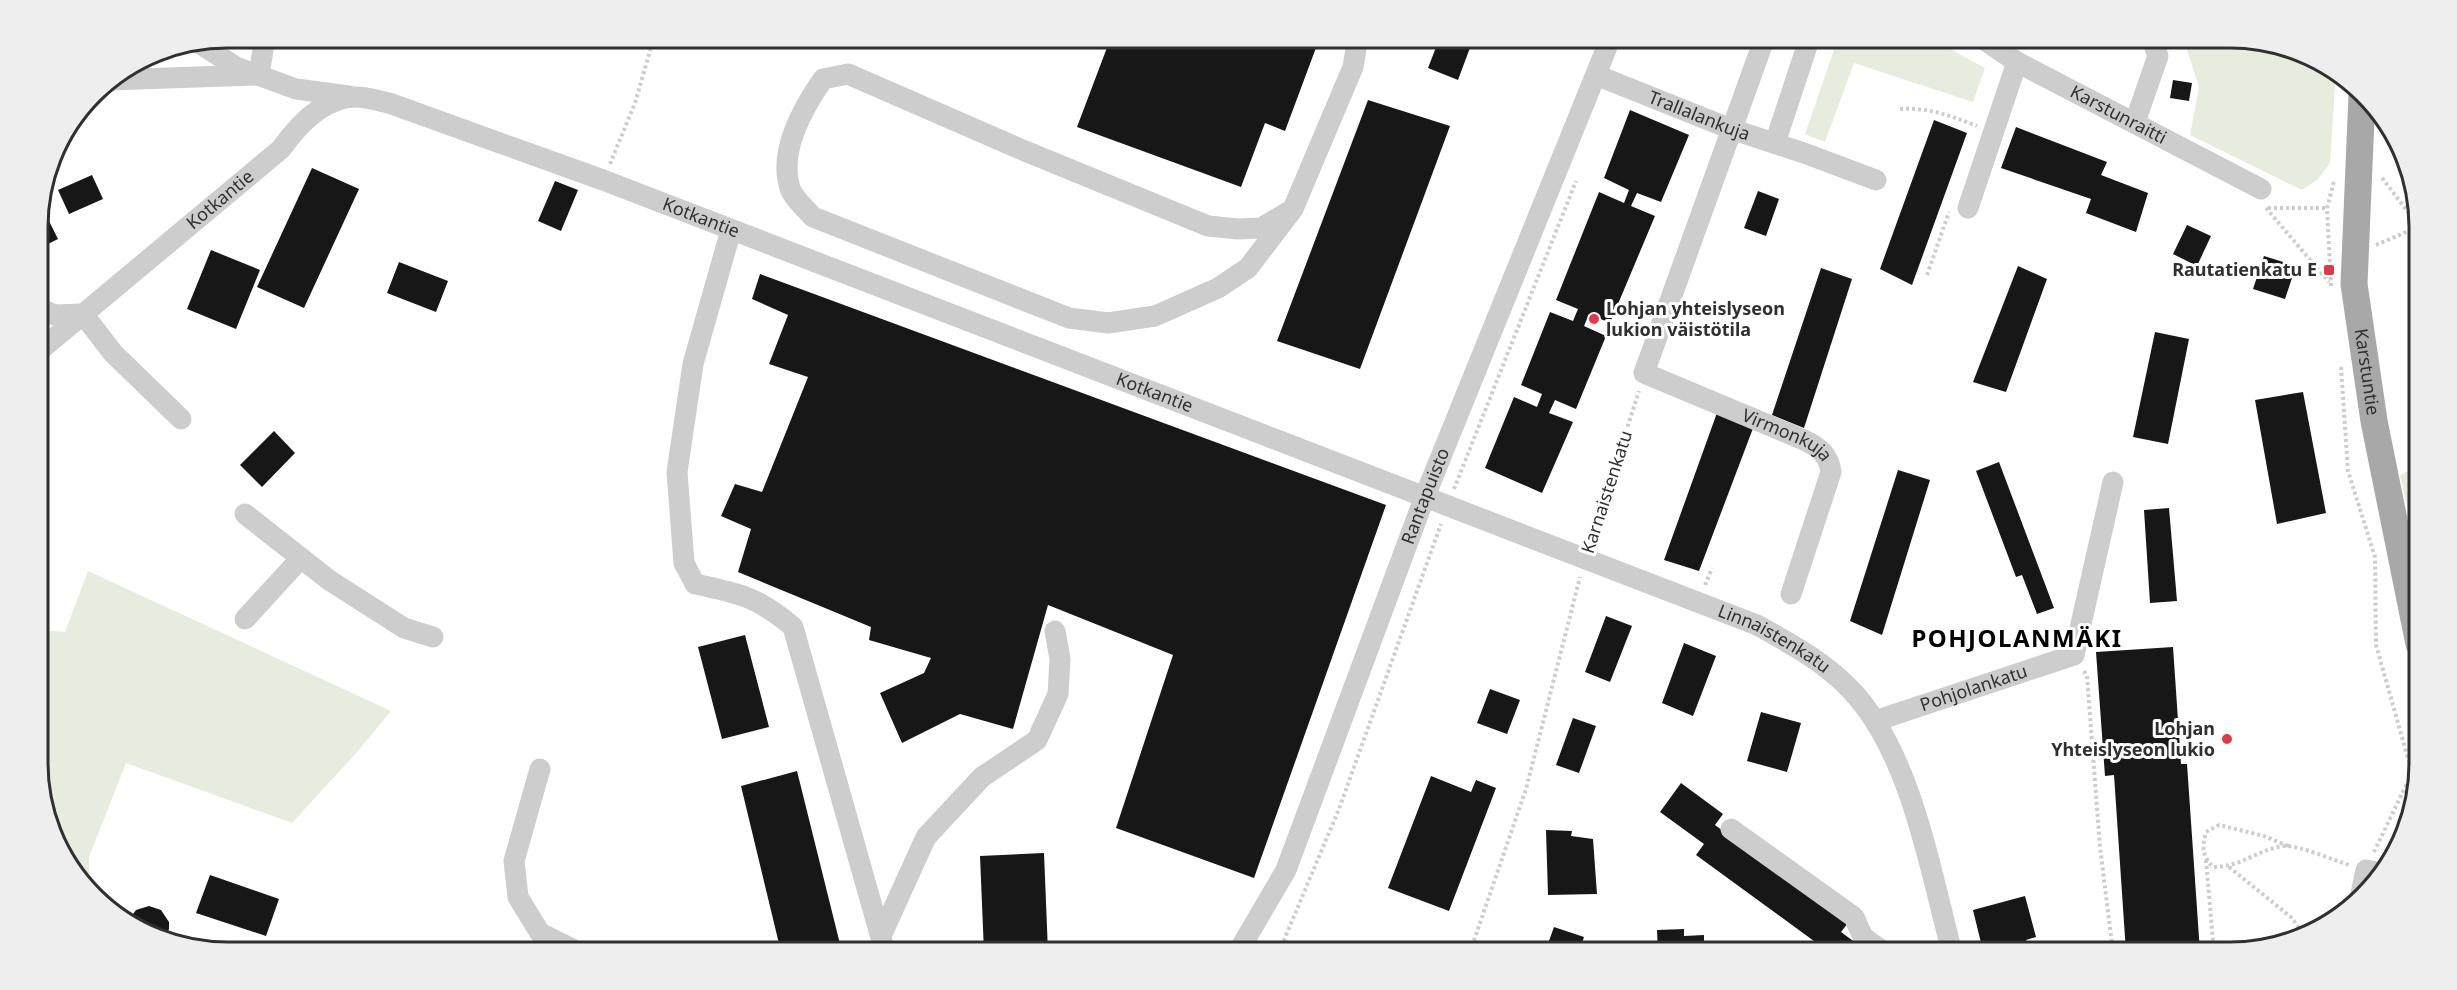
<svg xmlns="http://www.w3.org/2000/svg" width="2457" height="990" font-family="'Noto Sans',sans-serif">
<rect width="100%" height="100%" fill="#fff"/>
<path fill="#e6ecde" d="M1838,38H1930L1985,68L1973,102L1854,63L1825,142L1805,134Z
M2188,38H2230L2291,48L2336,70L2330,163L2318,179L2302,190L2190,135L2199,87L2187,50Z
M2414,468L2419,473V558L2400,475Z
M88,571L391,711L358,751L292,823L126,763L89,857V891L84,888L41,800L40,630L65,632Z"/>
<path fill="#171717" d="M1111,37H1320L1285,131L1265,123L1241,187L1077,127Z
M1440,37H1474L1458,80L1428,68Z
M2173,80L2192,83L2189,101L2170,98Z
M1368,100L1450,126L1360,369L1277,341Z
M1630,110L1689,135L1661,202L1637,193L1631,206L1655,216L1610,323L1589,314L1584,326L1606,336L1576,409L1555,400L1549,413L1573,422L1542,493L1485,468L1514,397L1537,407L1542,394L1521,385L1550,312L1573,321L1578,309L1556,300L1599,192L1624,203L1629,190L1604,178Z
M1934,120L1967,133L1912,285L1880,269Z
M2016,127L2107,162L2101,175L2148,193L2136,232L2086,213L2091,199L2001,168Z
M312,168L359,189L304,308L257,287Z
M92,175L103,199L69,214L58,190Z
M555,181L578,190L561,231L538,221Z
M1758,191L1779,199L1766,236L1744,228Z
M47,217L58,239L38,249V222Z
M2187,225L2211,236L2197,266L2173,254Z
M211,250L260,270L236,329L187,309Z
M2264,256L2296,266L2285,299L2253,289Z
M399,262L448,281L436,312L387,293Z
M2018,266L2047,279L2006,392L1973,382Z
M1821,268L1852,279L1804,428L1772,415Z
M760,274L1386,505L1254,878L1116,828L1173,655L1048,605L1013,729L960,714L902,743L880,693L924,673L931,658L869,640L871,627L738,572L751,529L721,516L735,484L762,492L808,377L769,364L788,315L752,299Z
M2155,332L2189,339L2168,444L2133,437Z
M2303,392L2326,513L2277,524L2255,400Z
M1718,410L1755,423L1699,571L1664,560Z
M274,431L295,453L262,487L240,465Z
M1999,462L2054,608L2037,614L2022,575L2016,577L1976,471Z
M1898,470L1930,480L1882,635L1850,621Z
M2169,508L2177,601L2150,603L2144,510Z
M1606,616L1632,626L1610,682L1585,672Z
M745,635L769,727L722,739L698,647Z
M1684,643L1716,656L1693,716L1662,703Z
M2173,647L2181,764H2187L2200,952H2126L2114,775L2105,776L2096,652Z
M1490,689L1520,700L1507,734L1477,723Z
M1761,712L1801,723L1787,772L1747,761Z
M1573,718L1596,726L1579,773L1556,765Z
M797,771L842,952H781L741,786Z
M1431,776L1471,792L1476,780L1496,788L1449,911L1388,888Z
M1681,783L1723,814L1715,825L1848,923L1841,932L1868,952H1829L1696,855L1704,844L1660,812Z
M1546,830L1572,831L1571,836L1593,839L1597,894L1548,895Z
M1044,853L1048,952H984L980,856Z
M210,875L279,899L266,936L196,913Z
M2025,896L2036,937L2026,940L2029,952H1992L1991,949L1983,951L1973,910Z
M149,906L161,910L169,922V929L163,941L130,918L136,910Z
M1554,927L1584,937L1579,952H1545Z
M1684,929V936L1704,935V944L1710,943L1711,952H1658L1657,930Z"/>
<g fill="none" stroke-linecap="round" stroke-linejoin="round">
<path stroke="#cdcdcd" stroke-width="4" stroke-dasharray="3 3" stroke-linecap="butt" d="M1949,37L1963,46
M1631,46L1634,37
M1900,109C1928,107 1951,116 1977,126
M610,164L635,103L654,37
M2382,178L2418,225
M2266,208L2329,282
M2268,208H2327
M2376,245L2418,227
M1927,275L1949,212
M2331,286L2327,208L2334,181
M2341,367L2348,471L2375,557L2376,645L2416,787
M2410,488L2419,496
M1454,489L1576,181
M1591,541L1639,391
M1705,585L1712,568
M2084,671L2087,676L2100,847L2113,952
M2288,846L2264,836L2219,825L2206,832C2202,847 2202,856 2213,867C2243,867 2261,847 2286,846C2300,846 2334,860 2349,865
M2374,852L2411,775
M2206,860L2214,952
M2229,867L2292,918L2304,936
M1279,952L1339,809L1441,524
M1470,952L1526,789L1580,577"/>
<g stroke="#cdcdcd" stroke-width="21">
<path id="s1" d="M1765,37L1644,373L1804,440C1819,447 1829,455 1831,472L1791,594"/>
<path id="s2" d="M1980,37L2017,62L2261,189"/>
<path d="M199,43L236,67L296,89L349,96"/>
<path id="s3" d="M1596,75L1731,129L1804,153L1876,180"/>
<path d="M109,80L259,75L265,37"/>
<path d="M2135,122L2158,56L2153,42L2148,37"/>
<path d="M1775,143L1810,37"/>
<path d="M1968,208L2017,62"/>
<path d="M1293,209L1261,228L1238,229L1208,226L1025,151L848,74L823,79C803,108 778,151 790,188C793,198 806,209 813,217L1069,318L1108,323L1155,316L1218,288L1248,268L1293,209L1353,67L1358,37"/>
<path d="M731,230L693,364L677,472L684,563L695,584C739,593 758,597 793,627L885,952"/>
<path d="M38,308L55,315L83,314L113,353L181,419"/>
<path id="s4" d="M39,351L281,149C298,125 324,97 356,97C367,97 379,101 389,103L603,180L1757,625C1791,644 1825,662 1851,690C1911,753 1930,870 1952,952"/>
<path d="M245,514L329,580L404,628L433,637"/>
<path d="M245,619L301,558"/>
<path id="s5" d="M1875,721L2074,655L2113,482"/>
<path d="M540,769L514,861L518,897L540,933L578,952"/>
<path d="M1731,829L1854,917L1863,937L1884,952"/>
<path d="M2360,898L2366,870L2383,873"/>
<path d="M881,936L926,837L982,777L1037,740L1058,694L1060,659L1055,631"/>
<path id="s6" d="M1238,952L1286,870L1425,496L1611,37"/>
</g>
<path stroke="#a8a8a8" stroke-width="27" id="s7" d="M2362,95L2354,284L2374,421L2419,644"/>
</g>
<g fill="#dd3b4a" stroke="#fff" stroke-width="2">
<rect x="2323" y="264" width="12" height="12" rx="3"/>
<circle cx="1594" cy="319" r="6"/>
<circle cx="2227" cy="739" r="6"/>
</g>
<g text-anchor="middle" stroke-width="6" stroke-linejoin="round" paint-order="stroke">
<g font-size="18" fill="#303030" stroke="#fff">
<text dy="6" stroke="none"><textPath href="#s3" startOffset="111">Trallalankuja</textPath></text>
<text dy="6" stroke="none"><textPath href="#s2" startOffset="159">Karstunraitti</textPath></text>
<text dy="6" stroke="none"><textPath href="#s4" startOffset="236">Kotkantie</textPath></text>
<text dy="6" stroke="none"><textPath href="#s4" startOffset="776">Kotkantie</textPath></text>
<text dy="6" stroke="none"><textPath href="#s7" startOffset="278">Karstuntie</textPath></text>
<text dy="6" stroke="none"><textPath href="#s4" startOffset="1262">Kotkantie</textPath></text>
<text dy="6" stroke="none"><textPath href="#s1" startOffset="513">Virmonkuja</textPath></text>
<text transform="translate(1607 492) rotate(-72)" y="6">Karnaistenkatu</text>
<text dy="6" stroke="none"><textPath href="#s6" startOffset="494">Rantapuisto</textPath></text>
<text dy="6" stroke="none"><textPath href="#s4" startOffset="1929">Linnaistenkatu</textPath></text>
<text dy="6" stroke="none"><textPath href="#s5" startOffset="104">Pohjolankatu</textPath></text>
</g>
<g font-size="18" font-weight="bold" fill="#303030" stroke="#fff" text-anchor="end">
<text x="2317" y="276">Rautatienkatu E</text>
<text x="1606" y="315" text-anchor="start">Lohjan yhteislyseon<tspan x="1606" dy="21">lukion väistötila</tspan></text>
<text x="2215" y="735">Lohjan<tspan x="2215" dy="21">Yhteislyseon lukio</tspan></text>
</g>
<g font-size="24" font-weight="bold" letter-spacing="1.5" fill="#000" stroke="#fff">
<text x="2017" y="647">POHJOLANMÄKI</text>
</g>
</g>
<path d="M0 0H2457V990H0ZM227 48H2230A179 179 0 0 1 2409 227V763A179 179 0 0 1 2230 942H227A179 179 0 0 1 48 763V227A179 179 0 0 1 227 48Z" fill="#eee" fill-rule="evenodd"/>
<path fill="none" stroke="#303030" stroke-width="3" d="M227 48H2230A179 179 0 0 1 2409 227V763A179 179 0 0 1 2230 942H227A179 179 0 0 1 48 763V227A179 179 0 0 1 227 48Z"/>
</svg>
